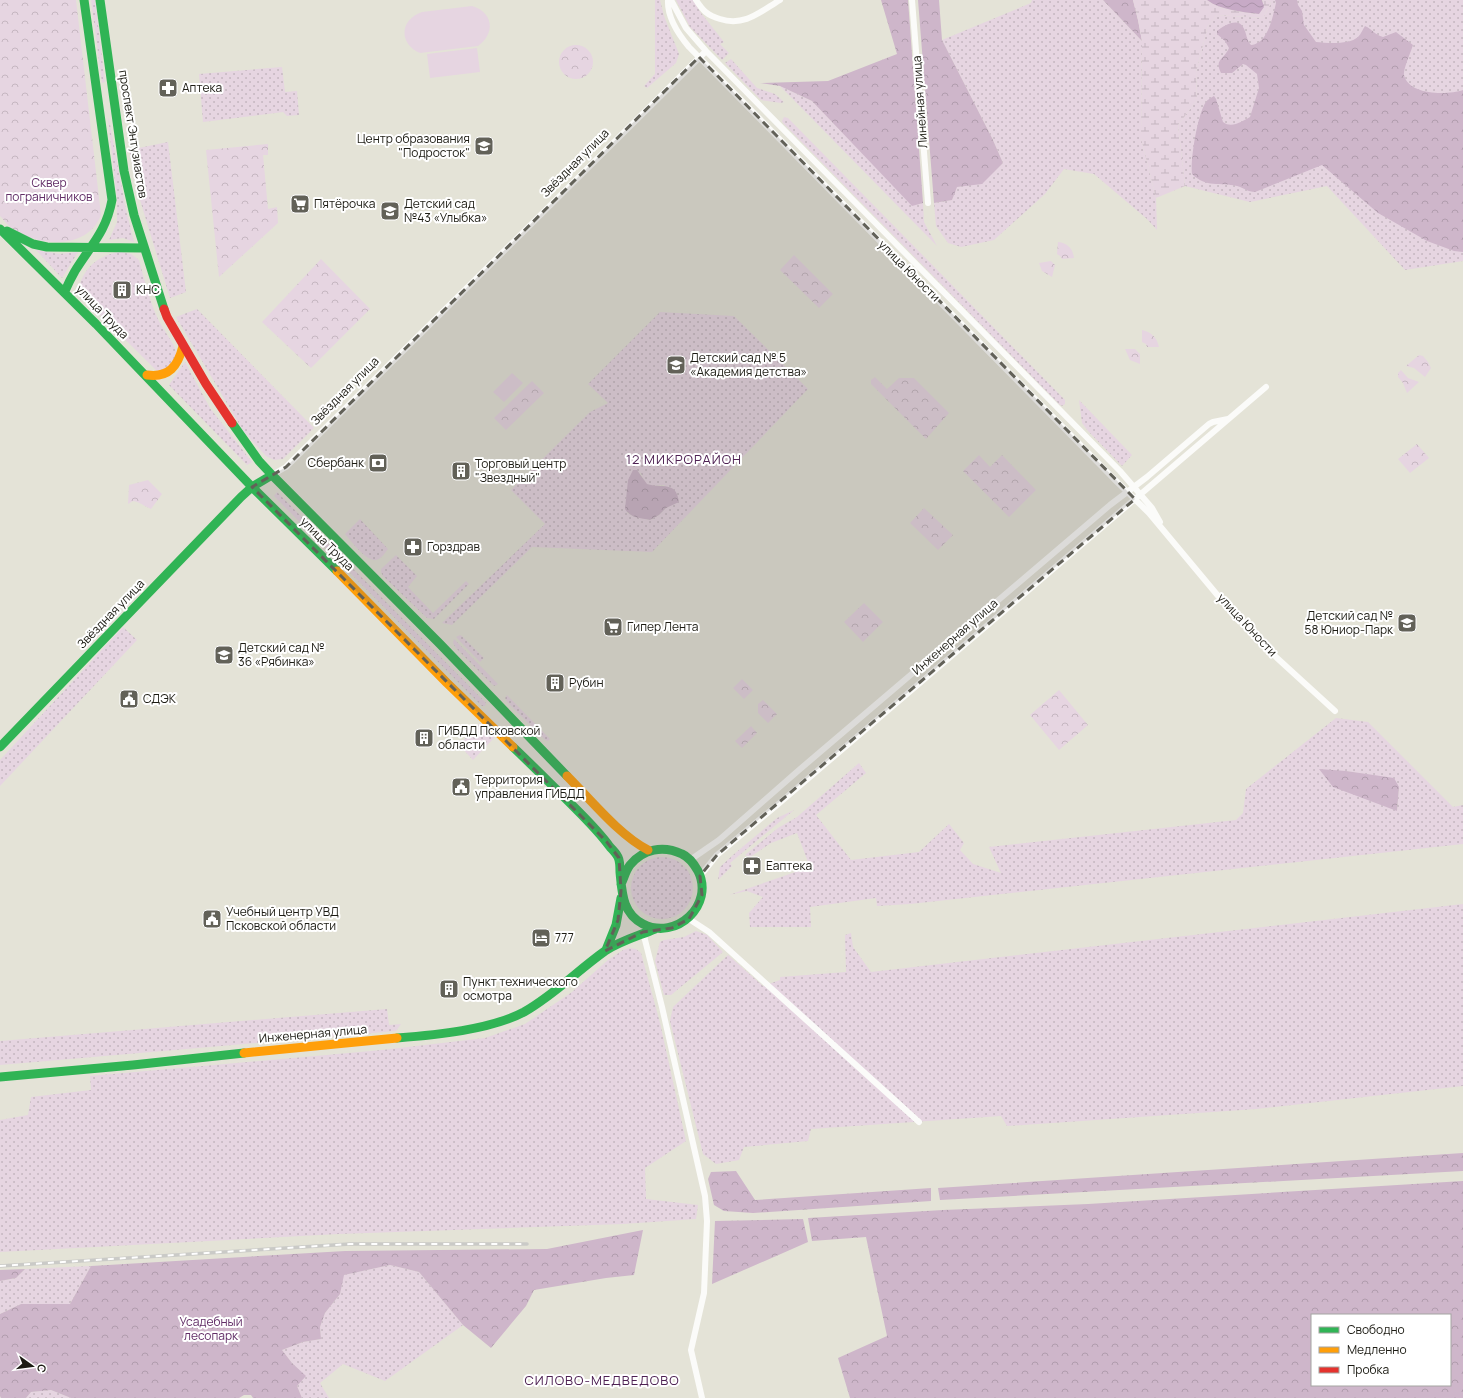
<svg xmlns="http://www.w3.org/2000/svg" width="1463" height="1398" font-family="Manrope,sans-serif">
<defs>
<pattern id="grass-dots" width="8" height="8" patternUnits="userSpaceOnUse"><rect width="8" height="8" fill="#e6d5e1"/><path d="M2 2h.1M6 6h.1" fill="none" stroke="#c5b6c0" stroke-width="1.8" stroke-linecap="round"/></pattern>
<pattern id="forest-crowns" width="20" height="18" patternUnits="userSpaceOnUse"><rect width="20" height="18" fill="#ceb6ca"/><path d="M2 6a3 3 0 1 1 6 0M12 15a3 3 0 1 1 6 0" fill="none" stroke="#b09cad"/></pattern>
<pattern id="wetland-marsh" width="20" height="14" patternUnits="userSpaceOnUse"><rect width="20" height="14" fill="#e6d5e1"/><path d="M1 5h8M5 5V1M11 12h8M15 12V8" fill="none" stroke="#c5b6c0"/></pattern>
<pattern id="park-crowns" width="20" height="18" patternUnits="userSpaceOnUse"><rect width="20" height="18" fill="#e6d5e1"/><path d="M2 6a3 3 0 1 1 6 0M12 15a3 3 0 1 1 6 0" fill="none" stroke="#c5b6c0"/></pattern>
<pattern id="water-waves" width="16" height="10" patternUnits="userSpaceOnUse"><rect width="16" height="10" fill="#c7aac6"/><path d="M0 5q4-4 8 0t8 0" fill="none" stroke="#aa92a9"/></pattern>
</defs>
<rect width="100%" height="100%" fill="#e4e3d7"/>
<path fill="url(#grass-dots)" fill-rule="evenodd" d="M91,0H95L105,82L102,83Z
M655,0H660L664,16L679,54L676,63L647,88L644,86L655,74Z
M676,0H693L701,13L724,42L720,44L729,53L722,60L690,27Z
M1032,0H1103L1142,41L1141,138L1156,198L1157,230L1147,219L1094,174L1064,169L1045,194L994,240L961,247L948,243L936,226L934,203L952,200L956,187L982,183L1003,163L992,138L942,40L1031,3Z
M1267,0H1463V261L1405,270L1327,186L1250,202L1185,186L1178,125L1197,100L1196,72L1208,26L1217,15L1263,18L1271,3Z
M731,59L757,88L775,94L784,102L781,103L761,100L725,63Z
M282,67L285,92L297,91L299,115L287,116L283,112L203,122L199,74Z
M780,86L812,101L912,205L923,203L924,222L937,246Z
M784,117L788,118L1065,400V404L1062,406L1059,404L783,123L782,121Z
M108,118L109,119L126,210L134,242L123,238L109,240L117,222V200Z
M168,142L186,292L170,298L140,200L129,150Z
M36,250L59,254L78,252L62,278Z
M121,252L131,254L139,260C144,278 150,302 158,319C161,326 175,345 176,351C178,363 166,370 157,371L78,293C81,270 98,254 121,252Z
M197,309L314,428L283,459L274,460L266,456L244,432L176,317Z
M660,312L734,316L808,389L652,552L532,547L452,625L442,623L545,524L511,490L590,412L608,403L588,384ZM640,472L646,484L653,486L664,485L679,501L666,508L659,515L650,520L633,516L627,513Z
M185,362L210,408L252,462L247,465L169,385Z
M1079,400L1132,455L1122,466L1088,431L1082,423Z
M277,492L486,703L485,706H482L274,496Z
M360,519L388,549C385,553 381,559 376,560C367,562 351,541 345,534Z
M396,555L417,576L408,587L433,613L466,581L469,584L434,619L427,618L383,576L381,572V569Z
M123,627L137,640L0,786V760Z
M460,635L462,636L484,658L480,662L456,637Z
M454,639L498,684L495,686L493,685L456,648L453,643Z
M507,695L550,739L548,741L545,740L508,703L505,698Z
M1336,718L1368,722L1453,807L1463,805V844L910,904L877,906L876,898L810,907L811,927H750L749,913L763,897L747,891L729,895L810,867L797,833L771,843L750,857L745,855L778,828L797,817L859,763L866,773L816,815L851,860L919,852L949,824L964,843L960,850L973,864L1001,873L989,847L1236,820L1243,813L1246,789ZM1346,771L1363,774L1399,787L1397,811Z
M480,723L495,737L473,760L459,745Z
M794,810L730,863L732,866L718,880L720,867L733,855L777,818Z
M631 888a31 31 0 1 1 62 0a31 31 0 1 1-62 0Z
M1463,904V1086L1256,1109L1007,1126L1001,1116L811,1129L808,1141L744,1147L739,1160L716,1164L703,1154L670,1021L673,1007L728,955L763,986L780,980V977L846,972L845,935L851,933L853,947L871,972Z
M696,931L707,935L723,952L671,995H664L655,961L660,942L664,940L684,937Z
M629,948L636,949L641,953L660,1023L686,1141L645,1168L646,1199L698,1205L696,1219L623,1224L339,1234L0,1252V1120L28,1115L31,1097L91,1090L90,1076L382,1050L485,1038L525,1024L572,992L608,960L623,950Z
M387,1009L389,1025L401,1024L396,1031L0,1065V1041Z
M390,1265L419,1272L463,1325L385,1381L343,1364L320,1383L329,1398H302L297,1386L305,1376L292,1363L282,1350L303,1342L321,1339L320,1327L325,1313L340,1294L343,1275Z
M91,1266L70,1304H21L0,1314V1281L16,1278L25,1269Z
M51,1390L71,1398H26L31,1392Z"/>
<path fill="url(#forest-crowns)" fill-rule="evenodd" d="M881,0H908L923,203L912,206L812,101L780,86L760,83L828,81L897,54Z
M918,0H939L942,40L992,138L1003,163L982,184L957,187L952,200L934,203Z
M1103,0H1133L1138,20L1142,41Z
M1275,0H1297L1298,5L1302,11L1304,25L1316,42C1327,43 1349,45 1358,37C1361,34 1363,29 1365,26C1372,29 1375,35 1383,37L1396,32L1413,45C1411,52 1403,69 1404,75C1409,96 1448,95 1463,90V252L1454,251L1427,241L1378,213L1322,165L1255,192C1248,192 1244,188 1237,186C1220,182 1206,188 1192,174C1190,160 1198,112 1206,102C1208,99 1211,98 1214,96L1216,99L1223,122C1232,129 1242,121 1250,117L1259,88L1257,74L1246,65L1243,64L1232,73H1221C1214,59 1224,60 1229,48L1225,41L1217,34V31C1223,26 1238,17 1243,27C1247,33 1246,40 1251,45C1268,44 1273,16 1276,3Z
M633,470H637L647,484C662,489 676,480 679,502L666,508L659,515L650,520C641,518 630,518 625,509L628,480Z
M1319,769L1346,771L1394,778L1399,787L1397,811L1333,787Z
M1463,1153V1171L940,1200L938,1188Z
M736,1171L755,1200L931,1188V1201L753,1213L724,1211L714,1205L708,1179L711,1172Z
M1463,1181V1398H850L838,1358L887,1336L866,1237L812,1241L808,1218L943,1210L1088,1204ZM1312,1315H1450V1385H1312Z
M803,1219L808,1242L712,1284L715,1221Z
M643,1230L634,1275L606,1278L534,1290L526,1306L491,1348L463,1325L419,1272L390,1265L344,1275L340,1294L325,1313L320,1327L321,1339L303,1342L282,1350L292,1363L306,1376L297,1386L302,1398H253L251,1395H244L239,1398H71L51,1390L31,1392L26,1398H1L0,1396V1314L21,1304H70L91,1266L345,1251L547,1249Z
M25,1269L16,1278L0,1281V1270Z"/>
<path fill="url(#wetland-marsh)" d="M1133,0H1207C1220,10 1243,12 1259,14L1263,1L1262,0H1267L1271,3L1263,18L1217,15L1208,26L1196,72L1197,100L1178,125L1185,186L1156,198L1141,138L1142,41L1138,20Z"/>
<path fill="url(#park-crowns)" d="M0,0H76L101,215C88,250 39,247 13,229C8,226 4,220 0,216Z
M559 62a17 17 0 1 1 34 0a17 17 0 1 1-34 0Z
M268,144V155H263L268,209L277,207L278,223L219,277L206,150Z
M1058,242C1068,243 1073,249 1074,258L1062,259L1060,256L1057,254Z
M794,255L833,294L819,308L780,270Z
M321,259L370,309L311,368L262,322Z
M1051,261L1055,265L1052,277L1042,271L1039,263Z
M1142,330C1152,332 1157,338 1159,347H1147L1146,344L1142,342Z
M1125,349H1135L1140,354V364L1130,360Z
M1419,355L1423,356L1428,362L1431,368L1425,377L1414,368L1406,366Z
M1401,370L1408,378L1419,382L1407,393L1403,383L1398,377V373Z
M875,377L887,389L899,378H914L949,413L926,439L871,384V380Z
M532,381L544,393L506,430L494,418Z
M1417,444L1429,458L1410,473L1398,459Z
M979,455L990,467L1002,455L1036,490L1009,517L963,471Z
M148,480L162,494L151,509C144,506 140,502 133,501L128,504L129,485Z
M924,508L953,535L938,550L910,523Z
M864,603L883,622L863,642L844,622Z
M742,679L753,690L744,699L733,688Z
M1059,690L1088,725L1059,750L1030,715Z
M763,700L777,714L768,723L758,713V704Z
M751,726L757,733L742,748L735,741Z"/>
<path fill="#e6d5e1" d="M472,6C493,12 496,33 478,46L420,53C399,44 399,20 422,12Z
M477,48L480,72L430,78L427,54Z
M512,373L523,383L504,402L493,392Z"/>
<path fill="url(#water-waves)" d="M1207,0H1262L1264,7L1259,14C1243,12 1220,10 1207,0Z"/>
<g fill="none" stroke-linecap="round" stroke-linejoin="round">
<path stroke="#fbfbf9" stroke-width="6" d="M668,0C667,18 678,34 689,47L1113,478L1149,513L1219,597L1277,658L1335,711
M671,0L686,28L706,51L1120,471L1152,508L1160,522
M696,0C703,11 707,15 720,19C744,27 760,12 780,0
M912,0L928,203
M272,475L286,467L706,51
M690,860L719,840L799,770L1110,505L1147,477L1209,424L1213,422L1228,419
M700,876L717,855L776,806L1266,387
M689,919L709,932L919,1122
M643,932L662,1007L705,1196L707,1221L704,1293L691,1350L702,1398"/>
<path stroke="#30b455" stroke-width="9" d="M100,0L124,171L134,215L164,309
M0,229L96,324L253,488L337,571
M7,231L33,244L47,247L144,248
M65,291C68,284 71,278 75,271C91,245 106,232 112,200L84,0
M232,423L259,461L272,475L440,644L567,776
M0,747L241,497L252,487L272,475
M513,747C534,767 555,788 576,809C588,821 600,833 610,847C613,850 616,853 618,857C620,861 620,867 620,872C622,892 622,913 643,924C676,941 715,905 698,871C694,864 689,857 682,854C663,845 643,849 630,865C626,870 624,878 621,884
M606,950L616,925L621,898
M397,1038C435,1035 490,1030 524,1012C554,995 577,971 605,951C620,941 638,936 655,929
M0,1077L133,1065L244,1053"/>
<path stroke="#ff9f0a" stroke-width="9" d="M147,375C169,378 178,366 183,346
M337,571L447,683L513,747
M567,776C591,800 619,835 648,850
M244,1053L397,1038"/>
<path stroke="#e5322d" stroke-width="9" d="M164,309L167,317L206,384L232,423"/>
<g stroke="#cacac7" stroke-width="3.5">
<path id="rail" d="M0,1266L350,1244H527"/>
</g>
<use href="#rail" stroke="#fff" stroke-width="2" stroke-dasharray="6" stroke-linecap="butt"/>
</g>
<path fill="#626158" fill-opacity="0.2" stroke="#626158" stroke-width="3" stroke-dasharray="8 5" stroke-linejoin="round" d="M699,57L1135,499L717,855L700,876L702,895L689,919L672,928L643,932L605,951L618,920L621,891L619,858L606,841L252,487L286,467Z"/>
<defs>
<g id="pharmacy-square" transform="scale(1)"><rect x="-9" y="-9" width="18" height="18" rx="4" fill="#626158" stroke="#fff"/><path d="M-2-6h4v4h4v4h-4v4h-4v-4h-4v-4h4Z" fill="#fff"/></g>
<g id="school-square" transform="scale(1)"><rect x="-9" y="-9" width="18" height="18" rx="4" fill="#626158" stroke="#fff"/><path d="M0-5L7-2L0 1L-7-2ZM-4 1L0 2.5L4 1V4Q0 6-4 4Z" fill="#fff"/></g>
<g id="supermarket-square" transform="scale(1)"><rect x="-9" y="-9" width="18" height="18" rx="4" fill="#626158" stroke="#fff"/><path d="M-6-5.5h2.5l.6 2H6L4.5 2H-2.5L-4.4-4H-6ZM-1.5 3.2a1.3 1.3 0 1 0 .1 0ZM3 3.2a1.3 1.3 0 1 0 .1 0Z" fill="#fff"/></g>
<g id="building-square" transform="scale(1)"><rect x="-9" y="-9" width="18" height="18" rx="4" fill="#626158" stroke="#fff"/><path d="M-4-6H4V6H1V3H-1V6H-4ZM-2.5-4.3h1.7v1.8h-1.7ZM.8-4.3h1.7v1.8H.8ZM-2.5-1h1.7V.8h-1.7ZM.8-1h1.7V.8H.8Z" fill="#fff"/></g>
<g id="bank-square" transform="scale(1)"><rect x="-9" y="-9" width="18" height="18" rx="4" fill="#626158" stroke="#fff"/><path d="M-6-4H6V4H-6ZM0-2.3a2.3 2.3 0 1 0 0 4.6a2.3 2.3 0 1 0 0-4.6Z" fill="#fff"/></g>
<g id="civic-square" transform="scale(1)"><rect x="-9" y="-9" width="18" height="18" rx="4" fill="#626158" stroke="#fff"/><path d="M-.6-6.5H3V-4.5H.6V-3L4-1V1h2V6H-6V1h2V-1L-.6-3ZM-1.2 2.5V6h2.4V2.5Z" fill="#fff"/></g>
<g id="hotel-square" transform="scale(1)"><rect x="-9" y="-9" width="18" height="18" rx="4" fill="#626158" stroke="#fff"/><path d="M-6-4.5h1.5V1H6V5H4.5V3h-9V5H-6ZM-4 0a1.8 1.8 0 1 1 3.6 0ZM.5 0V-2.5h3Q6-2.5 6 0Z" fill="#fff"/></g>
</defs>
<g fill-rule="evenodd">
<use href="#pharmacy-square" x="168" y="88"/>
<use href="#school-square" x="484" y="146"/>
<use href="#supermarket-square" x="300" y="204"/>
<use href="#school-square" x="390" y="211"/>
<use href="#building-square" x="122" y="290"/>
<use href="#school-square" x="676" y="365"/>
<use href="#bank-square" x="378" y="463"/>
<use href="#building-square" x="461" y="471"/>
<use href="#pharmacy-square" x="413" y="547"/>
<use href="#school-square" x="1407" y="623"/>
<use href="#supermarket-square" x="613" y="627"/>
<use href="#school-square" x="224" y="655"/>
<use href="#building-square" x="555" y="683"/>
<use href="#civic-square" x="129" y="699"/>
<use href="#building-square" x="424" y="738"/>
<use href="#civic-square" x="461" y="787"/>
<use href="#pharmacy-square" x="752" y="866"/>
<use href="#civic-square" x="212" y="919"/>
<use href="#hotel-square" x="541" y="938"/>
<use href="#building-square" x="449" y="989"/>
</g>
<g text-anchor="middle" stroke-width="4" stroke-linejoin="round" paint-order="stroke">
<g font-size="12" fill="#1c1b13" stroke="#fff" text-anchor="start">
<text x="182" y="92">Аптека</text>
<text x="470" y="143" text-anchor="end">Центр образования<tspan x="470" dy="14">"Подросток"</tspan></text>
<text x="314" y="208">Пятёрочка</text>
<text x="404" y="208">Детский сад<tspan x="404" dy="14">№43 «Улыбка»</tspan></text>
<text x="136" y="294">КНС</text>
<text x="690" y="362">Детский сад № 5<tspan x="690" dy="14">«Академия детства»</tspan></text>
<text x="364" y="467" text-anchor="end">Сбербанк</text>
<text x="475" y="468">Торговый центр<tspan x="475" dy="14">"Звездный"</tspan></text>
<text x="427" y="551">Горздрав</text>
<text x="1393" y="620" text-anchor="end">Детский сад №<tspan x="1393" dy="14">58 Юниор-Парк</tspan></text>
<text x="627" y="631">Гипер Лента</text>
<text x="238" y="652">Детский сад №<tspan x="238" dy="14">36 «Рябинка»</tspan></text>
<text x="569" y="687">Рубин</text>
<text x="143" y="703">СДЭК</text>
<text x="438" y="735">ГИБДД Псковской<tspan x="438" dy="14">области</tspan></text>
<text x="475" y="784">Территория<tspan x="475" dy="14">управления ГИБДД</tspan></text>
<text x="766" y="870">Еаптека</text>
<text x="226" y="916">Учебный центр УВД<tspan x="226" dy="14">Псковской области</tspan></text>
<text x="555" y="942">777</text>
<text x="463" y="986">Пункт технического<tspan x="463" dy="14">осмотра</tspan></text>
</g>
<g font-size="12" fill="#1c1b13" stroke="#fff">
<text transform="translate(920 102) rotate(-94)" y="4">Линейная улица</text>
<text transform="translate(133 134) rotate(81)" y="4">проспект Энтузиастов</text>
<text transform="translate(575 163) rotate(-45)" y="4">Звёздная улица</text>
<text transform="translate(909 271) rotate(45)" y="4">улица Юности</text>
<text transform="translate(102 312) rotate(46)" y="4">улица Труда</text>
<text transform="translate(345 391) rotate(-45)" y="4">Звёздная улица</text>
<text transform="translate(327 544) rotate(45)" y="4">улица Труда</text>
<text transform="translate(111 614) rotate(-46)" y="4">Звёздная улица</text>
<text transform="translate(1247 625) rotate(47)" y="4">улица Юности</text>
<text transform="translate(955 637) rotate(-41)" y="4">Инженерная улица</text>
<text transform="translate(313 1034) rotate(-5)" y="4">Инженерная улица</text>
</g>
<g font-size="12" fill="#622e67" stroke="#fff">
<text x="49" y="187">Сквер<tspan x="49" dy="14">пограничников</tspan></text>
<text x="211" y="1326">Усадебный<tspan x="211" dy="14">лесопарк</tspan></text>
</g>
<g font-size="13" letter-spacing="1" fill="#4e2153" stroke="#fff">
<text x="684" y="464">12 МИКРОРАЙОН</text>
<text x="602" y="1385">СИЛОВО-МЕДВЕДОВО</text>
</g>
</g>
<rect x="1311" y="1314" width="140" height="72" fill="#ffffff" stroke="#a4a4a1"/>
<rect x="1319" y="1327" width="20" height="6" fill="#30b455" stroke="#a4a4a1"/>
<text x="1347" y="1334" font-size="12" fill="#1c1b13">Свободно</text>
<rect x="1319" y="1347" width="20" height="6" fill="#ff9f0a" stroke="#a4a4a1"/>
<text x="1347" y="1354" font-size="12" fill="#1c1b13">Медленно</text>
<rect x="1319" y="1367" width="20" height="6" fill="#e5322d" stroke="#a4a4a1"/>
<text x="1347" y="1374" font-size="12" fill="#1c1b13">Пробка</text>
<g transform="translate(32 1366) rotate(104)" stroke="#ffffff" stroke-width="3" paint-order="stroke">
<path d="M0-3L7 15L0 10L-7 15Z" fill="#1c1b13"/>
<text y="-6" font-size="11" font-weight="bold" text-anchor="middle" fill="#1c1b13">С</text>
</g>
</svg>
